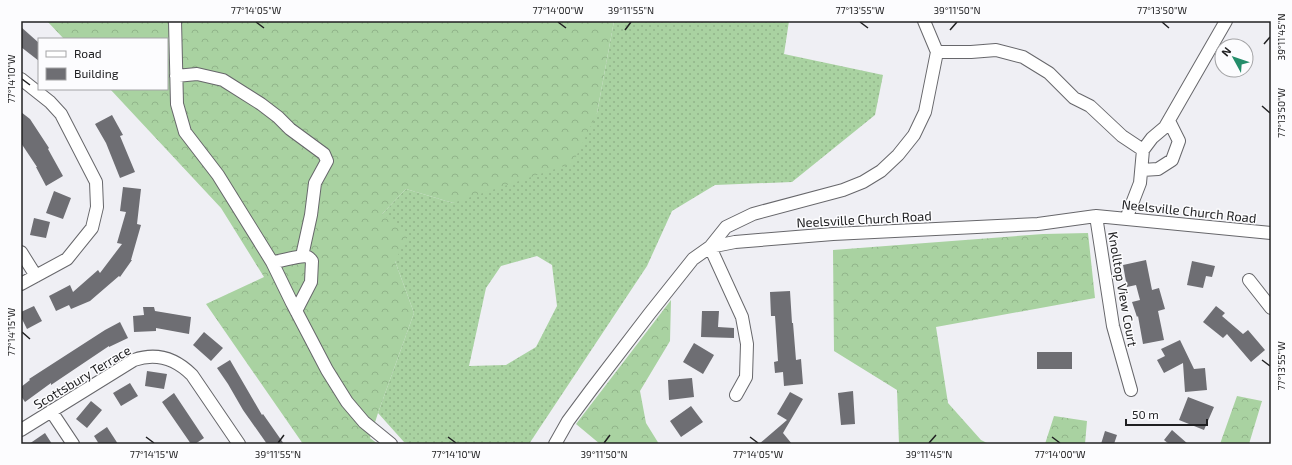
<svg xmlns="http://www.w3.org/2000/svg" width="1292" height="465" font-family="'Exo 2',sans-serif">
<defs>
<pattern id="grass-dots" width="8" height="8" patternUnits="userSpaceOnUse"><rect width="8" height="8" fill="#a9d2a1"/><path d="M2 2h.1M6 6h.1" fill="none" stroke="#91b48a" stroke-width="1.8" stroke-linecap="round"/></pattern>
<pattern id="forest-crowns" width="20" height="18" patternUnits="userSpaceOnUse"><rect width="20" height="18" fill="#a9d2a1"/><path d="M2 6a3 3 0 1 1 6 0M12 15a3 3 0 1 1 6 0" fill="none" stroke="#91b48a"/></pattern>
</defs>
<rect width="100%" height="100%" fill="#efeff4"/>
<path fill="url(#grass-dots)" fill-rule="evenodd" d="M614,21H789L784,54L883,75L875,115L792,182L715,185L672,211L647,266L529,444H413L404,442L378,413L414,313L395,261L382,214L406,189L453,203L597,113ZM537,256L552,265L557,306L536,347L506,365L469,366L486,288L501,266Z"/>
<path fill="url(#forest-crowns)" d="M47,21H614L597,113L573,163L453,203L406,189L382,214L409,234L395,261L414,313L378,413L370,438L378,444H303L206,304L264,277L221,208L110,89H167V39H64Z
M1088,233L1095,298L936,327L948,403L981,440L989,444H899L897,390L834,351L833,250L1043,234Z
M671,300L670,341L640,391L646,423L659,444H600L576,424Z
M1237,396L1262,401L1249,444H1220Z
M1054,416L1087,421L1085,444H1045Z"/>
<path fill="#6e6e73" d="M21,27L39,43V61L21,47Z
M21,112L30,119L49,148L48,149L63,176L46,186L36,167H37L21,143Z
M112,115L123,135L120,136L135,172L120,178L106,143L95,124Z
M123,187L141,189L137,224L141,225L131,260H132L120,277L119,276L90,301L71,309L69,305L56,311L49,296L70,285L73,292L98,270L100,273L122,244L117,243L126,212L120,211Z
M54,191L71,198L63,219L46,213Z
M34,218L50,222L46,238L30,235Z
M1146,260L1152,290L1159,288L1165,309L1158,311L1164,340L1143,344L1138,316L1137,317L1132,302L1140,300L1136,285L1127,287L1123,265Z
M1192,261L1215,266L1212,277L1206,276L1203,288L1187,285Z
M790,291L792,323H793L796,360L801,359L803,384L784,386L783,372L775,373L774,362L778,361L775,316H771L770,292Z
M34,306L42,321L27,329L21,317V312Z
M1216,306L1225,313L1222,316L1243,334L1248,330L1265,350L1251,362L1227,334L1223,338L1203,322Z
M143,307H154L155,311L191,317L189,334L156,328V331L134,332L133,316L144,315Z
M702,311H719L718,327L734,328V338L701,337Z
M120,322L128,338L109,347V346L51,385V383L25,402L21,396V387L30,380L29,379L105,330Z
M204,332L223,348L211,361L193,345Z
M1180,340L1194,369L1205,368L1207,390L1185,392L1183,363L1164,373L1157,360L1165,356L1161,349Z
M694,343L714,355L703,374L683,362Z
M1037,352H1072V369H1037Z
M230,360L262,415L263,414L284,444H267L243,410L228,384L217,368Z
M147,371L167,374L164,389L145,386Z
M692,378L694,397L669,400L668,380Z
M130,383L138,396L121,406L113,393Z
M853,391L855,424L841,425L838,393Z
M790,392L803,399L783,433L792,444H759L787,420L777,414Z
M174,393L204,438L195,444H191L162,402Z
M1188,397L1214,407L1204,430L1179,420Z
M91,401L102,410L87,428L76,419Z
M691,406L703,422L681,437L670,421Z
M107,427L118,444H99L94,436Z
M1172,430L1188,444H1169L1164,440Z
M1105,431L1117,435L1114,444H1101Z
M45,433L52,444H29Z"/>
<g fill="none" stroke-linecap="round" stroke-linejoin="round">
<g stroke="#67676b" stroke-width="14">
<path id="minor" d="M175,21L177,104L185,132L218,175L272,262L292,303L327,370L347,402L364,422L391,444
M937,52H971L996,50L1023,57L1049,73L1074,98L1090,106L1122,136L1143,150
M176,76L197,74L223,80L261,104L278,117L290,129L324,154L327,161L315,183L311,215L302,256
M21,79L50,102L61,114L96,182L97,207L92,228L67,259L21,284
M1142,170L1158,169L1172,160L1179,141L1169,121
M1096,216L1113,326L1131,390
M1126,219L1140,183L1143,150L1152,138L1165,127L1226,21
M21,252L36,276
M272,262C280,262 302,254 308,257C310,258 311,260 312,261L311,282L296,311
M1249,280L1271,308
M736,395L746,377L747,344L742,317L710,247L726,227L753,214L843,190L863,182L881,171L898,155L914,135L925,112L937,52L924,21
M51,411L73,444
M21,430L134,360C157,352 176,359 192,375L239,444
M555,444L568,421L591,390L650,313L693,259L710,247L735,242L833,234L1038,224L1096,216L1271,233"/>
</g>
<use href="#minor" stroke="#fff" stroke-width="12"/>
</g>
<path fill="none" stroke="#202022" stroke-width="1.5" d="M256,22L264,28M558,22L566,28M860,22L868,28M1162,22L1169,28M625,30L631,22M950,30L957,22M1264,44L1270,37M22,79L30,85M1262,106L1270,113M22,332L30,339M1262,360L1270,366M146,437L154,443M448,437L456,443M750,437L758,443M1052,437L1060,443M278,443L284,435M604,443L610,435M929,443L936,435"/>
<g text-anchor="middle" stroke-width="3" stroke-linejoin="round" paint-order="stroke">
<g font-size="13" fill="#202022" stroke="#fcfcfe">
<text transform="translate(1189 211) rotate(6)" y="5">Neelsville Church Road</text>
<text transform="translate(864 219) rotate(-3)" y="5">Neelsville Church Road</text>
<text transform="translate(1123 289) rotate(80)" y="5">Knolltop View Court</text>
<text transform="translate(82 377) rotate(-31)" y="5">Scottsbury Terrace</text>
</g>
</g>
<rect width="1292" height="465" fill="none" stroke="#fcfcfe" stroke-width="44"/>
<rect x="38" y="38" width="130" height="52" fill="#fcfcfe" stroke="#a4a4a6"/>
<rect x="46" y="51" width="20" height="6" fill="#ffffff" stroke="#a4a4a6"/>
<text x="74" y="58" font-size="12" fill="#202022">Road</text>
<rect x="46" y="68" width="20" height="12" fill="#6e6e73" stroke="#a4a4a6"/>
<text x="74" y="78" font-size="12" fill="#202022">Building</text>
<g transform="translate(1234 58) rotate(310)"><circle r="19" fill="#fcfcfe" stroke="#a4a4a6"/>
<path d="M0-3L7 15L0 10L-7 15Z" fill="#248d6a"/>
<text y="-6" font-size="11" font-weight="bold" text-anchor="middle" fill="#202022">N</text>
</g>
<path d="M1126 419v6h81v-6" fill="none" stroke="#202022" stroke-width="2"/>
<text x="1132" y="419" font-size="12" fill="#202022" stroke="#fcfcfe" stroke-width="3" paint-order="stroke">50 m</text>
<rect x="22" y="22" width="1248" height="421" fill="none" stroke="#202022" stroke-width="1.5"/>
<g font-size="10" text-anchor="middle" fill="#202022">
<text x="256" y="14">77°14'05"W</text>
<text x="558" y="14">77°14'00"W</text>
<text x="631" y="14">39°11'55"N</text>
<text x="860" y="14">77°13'55"W</text>
<text x="957" y="14">39°11'50"N</text>
<text x="1162" y="14">77°13'50"W</text>
<text transform="translate(1281 37) rotate(-90)" y="4">39°11'45"N</text>
<text transform="translate(11 79) rotate(-90)" y="4">77°14'10"W</text>
<text transform="translate(1281 113) rotate(-90)" y="4">77°13'50"W</text>
<text transform="translate(11 332) rotate(-90)" y="4">77°14'15"W</text>
<text transform="translate(1281 366) rotate(-90)" y="4">77°13'55"W</text>
<text x="154" y="458">77°14'15"W</text>
<text x="278" y="458">39°11'55"N</text>
<text x="456" y="458">77°14'10"W</text>
<text x="604" y="458">39°11'50"N</text>
<text x="758" y="458">77°14'05"W</text>
<text x="929" y="458">39°11'45"N</text>
<text x="1060" y="458">77°14'00"W</text>
</g>
</svg>
